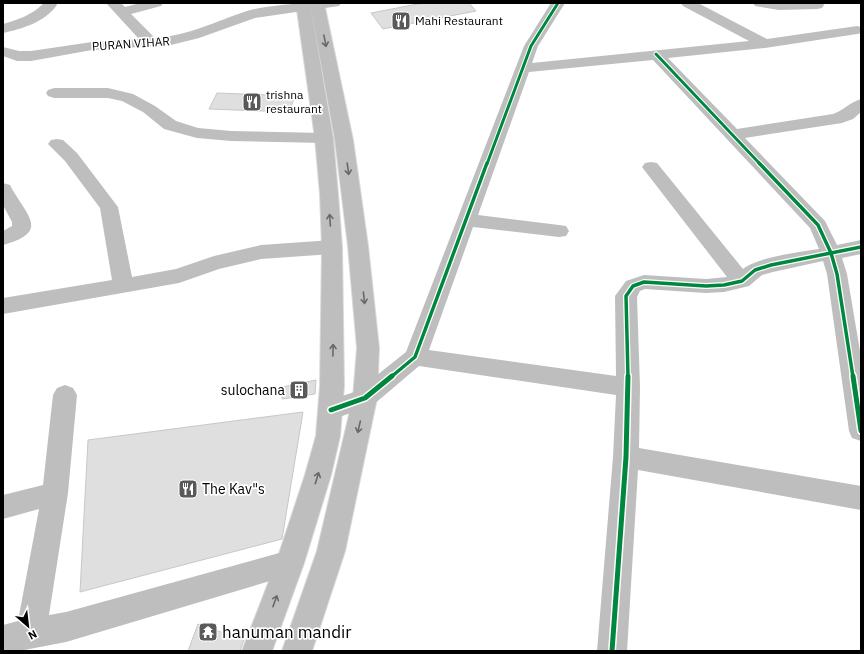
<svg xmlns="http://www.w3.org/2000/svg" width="864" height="654" font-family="'IBM Plex Sans',sans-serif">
<rect width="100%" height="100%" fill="#fff"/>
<path fill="#dfdfdf" stroke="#c7c7c7" d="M423,3H469L476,11L383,29L371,13Z
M217,93L292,96H295L289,112L209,109Z
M316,380L315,394L282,399V387Z
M303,412L282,539L80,592L88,440Z
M198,624L244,640L240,651H188Z"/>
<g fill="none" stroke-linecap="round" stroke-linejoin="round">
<g stroke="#dbdbdb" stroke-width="2">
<path id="major" d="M296,3H310L333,138L338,194L342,247L344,386L340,436L331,475L304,563L272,651H242L276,563L305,475L316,436L320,386L322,247L320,194L315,138Z
M310,3H324L353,140L368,246L379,348L377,398L345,551L312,651H282L317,551L353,398L357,348L348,246L335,140Z"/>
</g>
<path fill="#bebebe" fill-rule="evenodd" d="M42,3H56L57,5C45,22 22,29 3,33V24C17,20 32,15 43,4Z
M106,3H121L125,7L140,3H163L161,6L131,14L155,38C188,36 216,21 247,11C264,6 284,5 302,3L308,4L310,7L308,10L303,11L255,18L199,38L171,45L92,50L31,61H17L3,56V47L19,51H31L92,42L139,39Z
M312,3H341L339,6L318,9L313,8L311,5Z
M551,3H565L538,46L532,63L749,41L683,6L681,3H698L767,39L857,26L861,27V33L857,34L765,48L668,58L737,129L833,114C843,111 850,102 861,99V112L853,119L842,123L745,138L825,221L837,245L861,240V254L842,258L847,274L861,357V441L852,438L849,431L827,274L823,261L773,272L762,275L749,286L724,292L706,293L645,289L640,291L637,297L640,387L639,448L861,486V510L638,470L627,651H597L613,457L616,395L419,366L373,405L331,420L322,417L319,410L322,403L357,391L406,352L524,46ZM653,60L810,228L819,249C800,252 758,257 743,269L657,163L651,162L645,163L642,167L645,171L727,277L706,279L644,275L626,281L615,296L616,376L429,350L473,227L559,237L566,236L569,231L566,226L559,225L478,215L529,72Z
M753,3H823L824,5L822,8L817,9L779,10L755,6Z
M54,88H108L133,94L155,106L176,121L198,128L231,131L324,133L330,134L333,138L330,142L324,143L231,141L197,138L164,129L143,112L122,101L108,98H54L48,96L46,93L48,90Z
M57,139L63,140L77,153L118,207L132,277L176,269L214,256L261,245L332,240L339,242L342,247L339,252L332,254L261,259L219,269L179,283L3,314V298L112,280L100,208L65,161L48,144L51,140Z
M3,183L10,185L12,189C30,219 48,232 3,245V231L12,226V222L3,205Z
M65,385L73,388L77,395L68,493L49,615L66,612L290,550L300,554L304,563L300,572L66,642L19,651H3V625L18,621L39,509L3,519V495L43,485L53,395L57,388Z"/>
<use href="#major" fill="#bebebe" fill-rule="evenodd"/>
<g stroke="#fff" stroke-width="5">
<path id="cycleway-far2" d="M656,54L760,164
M487,164L531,46L558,3"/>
</g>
<g stroke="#fff" stroke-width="6">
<path id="cycleway-far1" d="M759,163L818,225L831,253L837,274L853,377
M391,377L415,357L487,163
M628,377L626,296L633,286L644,282L706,286L724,285L742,281L755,270L771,265L861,247"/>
</g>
<g stroke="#fff" stroke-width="8">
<path id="cycleway" d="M853,376L861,431
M331,410L365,398L392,376
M612,651L626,457L628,376"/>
</g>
<use href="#cycleway-far2" stroke="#00873e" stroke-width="3"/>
<use href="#cycleway-far1" stroke="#00873e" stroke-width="3.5"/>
<use href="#cycleway" stroke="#00873e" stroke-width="5"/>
</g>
<defs><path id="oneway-shaft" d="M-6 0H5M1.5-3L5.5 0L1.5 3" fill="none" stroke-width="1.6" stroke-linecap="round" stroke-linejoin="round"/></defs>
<g stroke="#686868">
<use href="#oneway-shaft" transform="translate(325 41) rotate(79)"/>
<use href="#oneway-shaft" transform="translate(348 169) rotate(82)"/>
<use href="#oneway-shaft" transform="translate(330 220) rotate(-94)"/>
<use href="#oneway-shaft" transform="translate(364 298) rotate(84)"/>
<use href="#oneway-shaft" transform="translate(333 350) rotate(-89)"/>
<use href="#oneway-shaft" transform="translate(359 427) rotate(103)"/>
<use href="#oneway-shaft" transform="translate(317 478) rotate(-73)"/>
<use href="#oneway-shaft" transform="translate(275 601) rotate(-70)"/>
</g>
<defs>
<g id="restaurant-square" transform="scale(1)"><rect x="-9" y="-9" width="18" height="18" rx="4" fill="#595959" stroke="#fff"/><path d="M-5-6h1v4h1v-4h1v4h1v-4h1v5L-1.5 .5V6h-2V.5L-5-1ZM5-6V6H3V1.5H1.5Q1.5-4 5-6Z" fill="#fff"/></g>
<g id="building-square" transform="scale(1)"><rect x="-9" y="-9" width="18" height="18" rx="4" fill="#595959" stroke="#fff"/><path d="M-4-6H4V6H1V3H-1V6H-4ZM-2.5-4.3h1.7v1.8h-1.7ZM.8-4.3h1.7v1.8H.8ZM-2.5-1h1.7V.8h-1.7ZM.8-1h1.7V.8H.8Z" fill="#fff"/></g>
<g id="temple-square" transform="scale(1)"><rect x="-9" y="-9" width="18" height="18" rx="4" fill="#595959" stroke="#fff"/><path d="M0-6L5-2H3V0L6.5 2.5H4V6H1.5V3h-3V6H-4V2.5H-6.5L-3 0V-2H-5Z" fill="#fff"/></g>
</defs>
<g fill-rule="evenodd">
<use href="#restaurant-square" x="401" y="21"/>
<use href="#restaurant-square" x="252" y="102"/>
<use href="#building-square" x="299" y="390"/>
<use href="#restaurant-square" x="188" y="489"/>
<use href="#temple-square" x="208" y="632"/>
</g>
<g text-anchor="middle" stroke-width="3.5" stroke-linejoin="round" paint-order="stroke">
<g font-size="12" fill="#000" stroke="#fff" text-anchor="start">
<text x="415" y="25">Mahi Restaurant</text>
<text x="266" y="99">trishna<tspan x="266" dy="14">restaurant</tspan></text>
</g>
<g font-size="12" fill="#000" stroke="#fff">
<text transform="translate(131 44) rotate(-4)" y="4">PURAN VIHAR</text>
</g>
<g font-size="14" fill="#000" stroke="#fff" text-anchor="end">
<text x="285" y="395">sulochana</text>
<text x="202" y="494" text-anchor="start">The Kav"s</text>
</g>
<g font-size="17" fill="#000" stroke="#fff" text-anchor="start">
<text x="222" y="638">hanuman mandir</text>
</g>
</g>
<rect width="864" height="654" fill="none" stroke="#000000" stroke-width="8"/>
<g transform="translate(28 626) rotate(152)" stroke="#ffffff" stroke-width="3" paint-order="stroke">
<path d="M0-3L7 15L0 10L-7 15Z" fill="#000000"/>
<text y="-6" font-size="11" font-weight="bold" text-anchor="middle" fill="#000000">N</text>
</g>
</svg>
